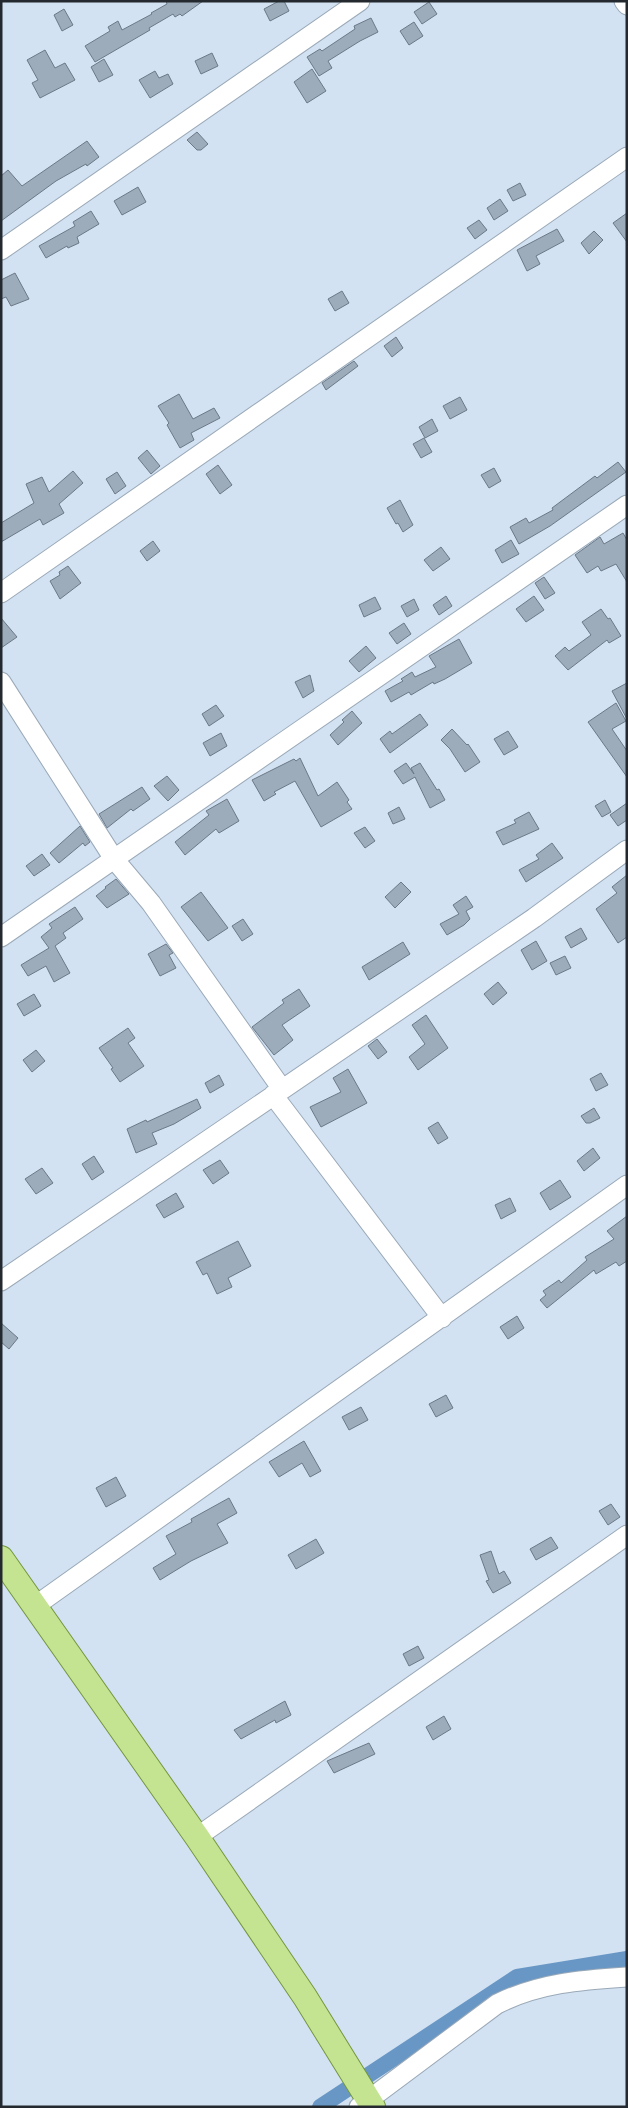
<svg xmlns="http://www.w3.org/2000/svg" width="628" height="2108" font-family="'PT Sans',sans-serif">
<rect width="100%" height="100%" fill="#d3e2f2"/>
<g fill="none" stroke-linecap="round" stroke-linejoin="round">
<path stroke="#6897c6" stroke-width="16" d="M320,2107L517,1977L627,1959"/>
</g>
<path fill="#9dacbb" stroke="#6b7987" d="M166,1H203L182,16L180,14L175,17L173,14L149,28L150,30L95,62L85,46L110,31L108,27L118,21L122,30L152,14L151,13L167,4Z
M279,1H284L289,11L270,21L264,9Z
M429,2L437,14L422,24L414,12Z
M64,9L73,25L62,31L54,15Z
M371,18L378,32L360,41L328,61L332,68L319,76L307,57L320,49L322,51L355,29L354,26Z
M414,22L423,36L409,45L400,31Z
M45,50L55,68L65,63L75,80L40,98L32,83L38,80L27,60Z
M212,53L218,66L201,74L195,61Z
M104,59L113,75L99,82L91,67Z
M312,69L326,91L307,103L294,82Z
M155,71L159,78L168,74L173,84L150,98L139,80Z
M197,132L208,144L201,150H197L187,140Z
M87,141L99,157L87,166L86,164L56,181L1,221V176L8,170L22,186Z
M520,183L526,195L513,201L507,190Z
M138,187L146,202L122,215L114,201Z
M500,199L508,211L494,220L487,208Z
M91,211L99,224L77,237L79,243L68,248L67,246L46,258L39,246L75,226L73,222Z
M627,213V242L613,223Z
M479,220L487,230L475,239L467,228Z
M557,229L564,241L536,256L540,264L527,271L517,250Z
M594,231L603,240L589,254L581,243Z
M15,273L29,299L11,306L6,297L1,299V280Z
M342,291L349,303L335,311L328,299Z
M396,337L403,348L392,357L384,346Z
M354,361L358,366L326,390L322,383Z
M179,394L193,419L214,408L220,418L191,433L194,440L180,448L167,425L169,423L158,406Z
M460,397L467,410L450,419L443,406Z
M432,419L438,431L425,438L419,427Z
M424,438L432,452L421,458L413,444Z
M147,450L160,466L151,474L138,458Z
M618,462L626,472L550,526L519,544L510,527L526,518L529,523L553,510L552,508L595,476L597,478Z
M218,465L232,485L220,494L206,474Z
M494,468L501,481L489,488L481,475Z
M73,471L83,483L59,504L64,513L43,525L40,519L1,542V523L34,503L26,484L42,477L49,492Z
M117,472L126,486L115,494L106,479Z
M400,500L413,525L403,532L398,523L396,524L387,508Z
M623,533L627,540V582L616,564L601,571L598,566L587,573L575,555L600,537L604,544Z
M511,540L519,554L502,563L495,550Z
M153,541L160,551L147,561L140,551Z
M441,547L450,559L433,571L424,560Z
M68,566L81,583L60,599L50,581L60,575L59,572Z
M544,577L555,593L545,599L535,583Z
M446,596L452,606L439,615L433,605Z
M534,596L544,610L526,622L516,609Z
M375,597L381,609L364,617L359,605Z
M414,599L419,610L407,617L401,606Z
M601,609L608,619L610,618L621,636L609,643L607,640L568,670L555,656L565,647L569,651L591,635L582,622Z
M1,618L17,637L1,648Z
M404,623L411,634L397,644L389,633Z
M459,639L472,663L445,679L434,684L433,682L411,695L409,692L391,702L385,691L403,681L401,679L412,672L415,677L436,667L429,656Z
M366,646L376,658L359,672L349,661Z
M310,675L314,691L303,698L295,682Z
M627,683V719L612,691Z
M616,703L626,721L612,729L627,751V777L588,722Z
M216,705L224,716L209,726L202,714Z
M352,711L362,723L338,745L330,735L344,722L342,720Z
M420,714L428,725L390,753L380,739L390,731L392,734Z
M452,729L467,745L468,744L480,762L465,772L450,749L441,740Z
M508,731L518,747L504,755L494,739Z
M221,733L227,746L210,756L203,743Z
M300,758L318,796L337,782L349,800L347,802L352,809L321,827L295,781L274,792L276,794L264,801L252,780L294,759L296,761Z
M406,763L414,774L411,768L420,763L437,790L439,789L445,800L430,808L415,777L403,784L394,771Z
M167,776L179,790L168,801L154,786Z
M142,787L150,799L133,811L131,809L107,828L99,814Z
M227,799L239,821L219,833L216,829L185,855L175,842L209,815L206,811Z
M605,800L611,812L602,817L595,806Z
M627,803V820L618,826L610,815Z
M399,807L405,819L393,824L388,813Z
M529,812L539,829L503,845L496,832L516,823L514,820Z
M80,826L90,842L85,846L83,843L59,863L50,853Z
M365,827L375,841L365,848L354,833Z
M552,843L563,858L526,882L519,870L539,859L536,855Z
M42,854L50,865L34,876L26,866Z
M627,875V937L618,943L596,909L617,893L612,887Z
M116,879L129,894L107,908L96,896L106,888L105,887Z
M401,882L411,892L395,908L385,897Z
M201,892L228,928L208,941L181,907Z
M466,896L473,907L466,911L470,919L464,925L447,935L440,924L459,914L453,905Z
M75,907L83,919L63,933L66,938L55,946L70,973L54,982L46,966L28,976L21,965L49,948L41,937L52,928L49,924Z
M243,919L253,934L242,941L232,926Z
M581,928L587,939L571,948L565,937Z
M536,941L547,961L532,970L521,950Z
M403,942L410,954L369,980L362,967Z
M166,944L173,953L169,955L176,968L160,976L148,954Z
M565,956L571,968L556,975L550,963Z
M498,982L507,993L493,1005L484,994Z
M299,989L310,1006L282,1025L293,1040L274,1055L252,1027L284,1003L282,1000Z
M34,994L41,1006L24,1016L17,1004Z
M426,1015L448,1048L418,1070L409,1057L425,1044L412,1025Z
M128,1028L135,1038L128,1043L144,1066L120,1082L111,1069L113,1068L99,1048Z
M377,1039L387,1052L378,1059L368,1046Z
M36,1050L45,1061L32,1072L23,1060Z
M348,1069L367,1103L321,1127L310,1107L341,1092L333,1078Z
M601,1073L608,1085L596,1091L590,1079Z
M219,1075L224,1085L210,1093L205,1083Z
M197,1099L201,1108L174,1124L152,1133L157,1144L136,1153L127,1129L146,1120L147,1122Z
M594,1108L600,1118L590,1123H586L581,1116Z
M438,1122L448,1138L438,1144L428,1128Z
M593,1148L600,1158L584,1171L577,1161Z
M94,1156L104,1172L92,1180L82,1164Z
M220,1160L229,1173L213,1184L203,1170Z
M42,1168L53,1183L36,1194L25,1179Z
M560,1180L571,1197L550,1210L540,1193Z
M176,1193L184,1207L164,1218L156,1205Z
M510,1198L516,1211L501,1219L495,1205Z
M627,1216V1261L619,1266L616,1262L596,1274L594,1270L547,1308L540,1300L546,1295L543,1291L559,1280L561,1283L587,1260L585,1257L614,1239L607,1231Z
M238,1241L251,1266L228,1278L232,1287L217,1294L207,1273L203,1275L196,1262Z
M517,1316L524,1328L508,1339L500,1327Z
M1,1323L18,1338L9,1349L1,1342Z
M446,1395L453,1408L436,1417L429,1404Z
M361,1407L368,1420L349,1430L342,1417Z
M304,1441L321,1471L310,1477L302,1463L279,1477L269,1462Z
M116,1477L126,1496L106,1507L96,1488Z
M229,1498L237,1513L217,1524L228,1543L191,1561L160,1580L153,1568L176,1554L166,1536L192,1522L191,1519Z
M611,1504L620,1517L608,1525L599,1511Z
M551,1537L558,1548L536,1560L530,1549Z
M316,1539L324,1553L296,1569L288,1555Z
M491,1551L499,1574L504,1571L511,1583L493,1593L486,1581L489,1580L480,1555Z
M418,1646L424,1658L409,1666L403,1654Z
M285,1701L291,1715L276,1723L275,1720L241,1739L234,1730Z
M444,1716L451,1729L433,1740L426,1727Z
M369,1743L375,1754L334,1773L327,1761Z"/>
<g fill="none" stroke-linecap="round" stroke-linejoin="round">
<g stroke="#9aa9b8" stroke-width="21">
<path id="minor" d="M624,1L627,5
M1,250L360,1
M1,593L627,157
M1,682L114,859L151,903L282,1089
M1,937L627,505
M273,1095L442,1318
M1,1281L534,918L627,850
M35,1606L627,1185
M197,1837L627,1535
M359,2107L497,2004C539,1983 581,1980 627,1977"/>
</g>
<g stroke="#749740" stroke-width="26">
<path id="major" d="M1,1558L197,1837L305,1997L373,2107"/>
</g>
<use href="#minor" stroke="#fff" stroke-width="19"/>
<use href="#major" stroke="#c5e492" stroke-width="24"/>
</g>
<rect width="628" height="2108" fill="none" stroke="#23292f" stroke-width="5"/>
</svg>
